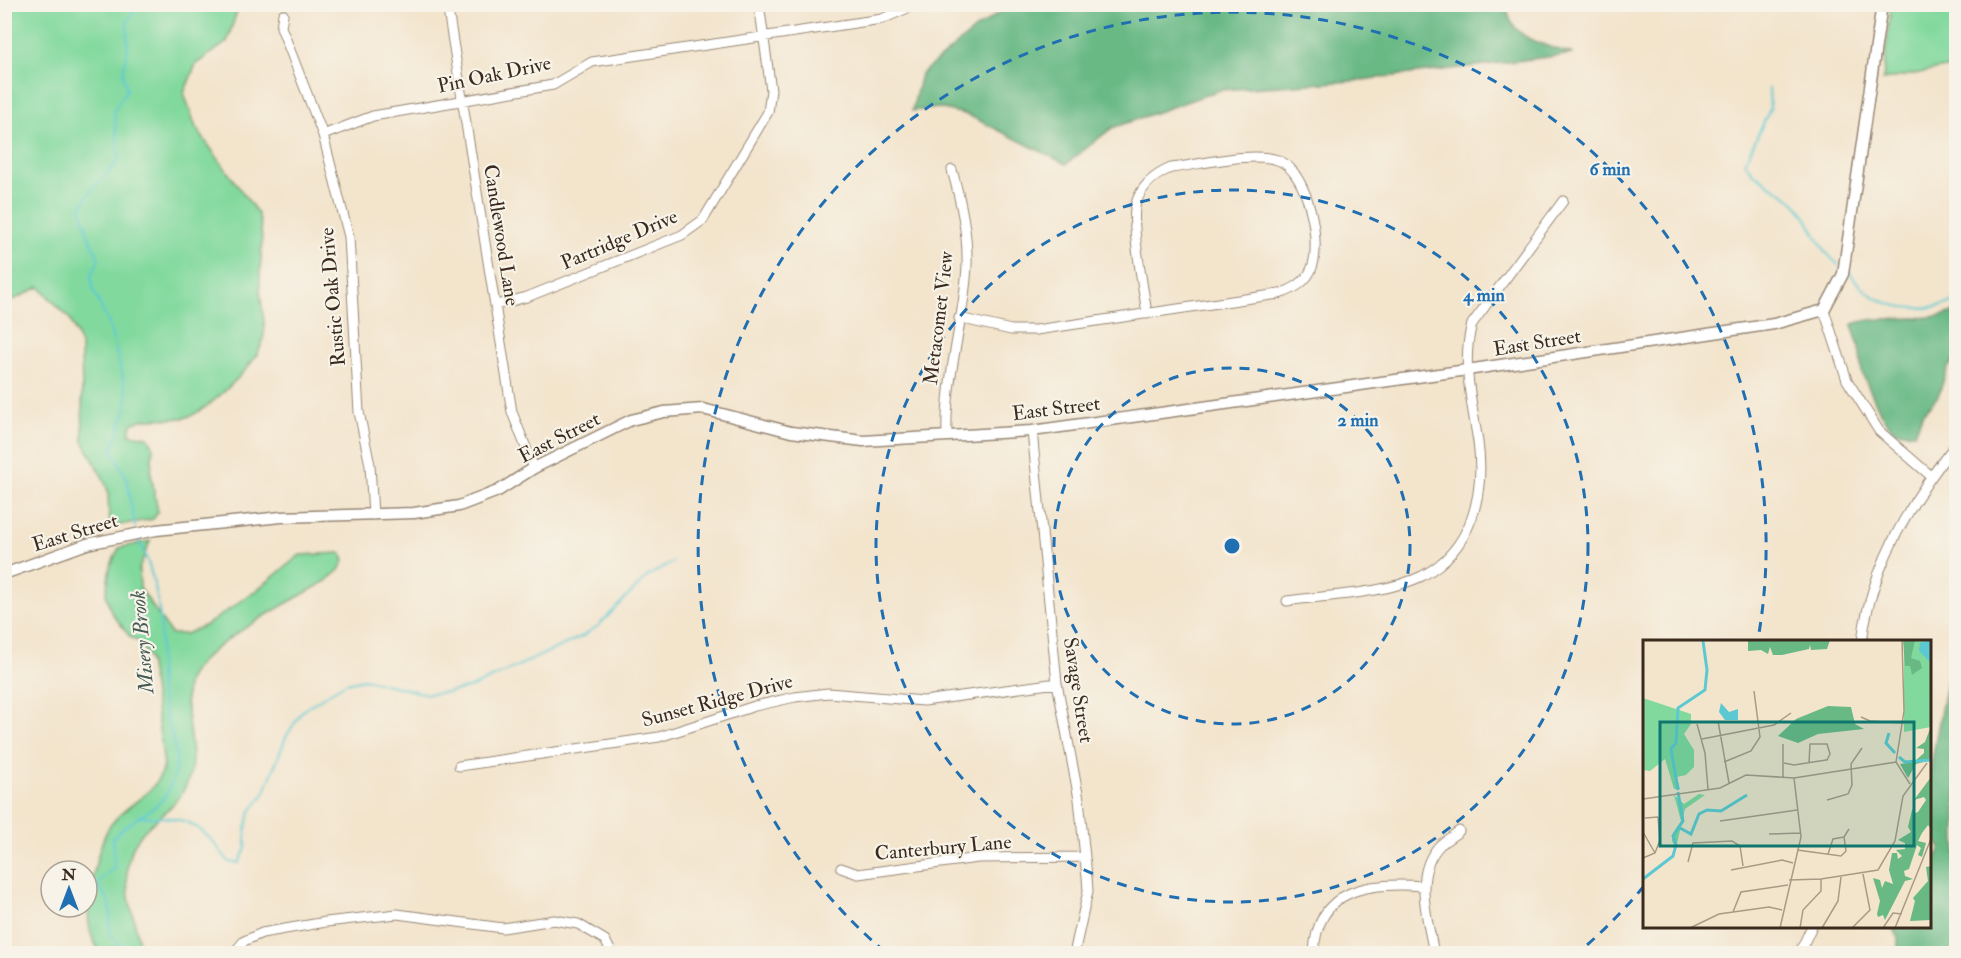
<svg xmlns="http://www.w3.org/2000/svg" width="1961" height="958" font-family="'IM FELL Double Pica',serif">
<rect width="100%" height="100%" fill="#f7f3e8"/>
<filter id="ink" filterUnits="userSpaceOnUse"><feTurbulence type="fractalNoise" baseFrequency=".0167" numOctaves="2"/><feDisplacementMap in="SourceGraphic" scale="12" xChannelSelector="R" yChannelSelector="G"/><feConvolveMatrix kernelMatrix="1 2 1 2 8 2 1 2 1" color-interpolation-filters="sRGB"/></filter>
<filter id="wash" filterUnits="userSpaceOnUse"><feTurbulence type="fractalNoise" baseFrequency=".008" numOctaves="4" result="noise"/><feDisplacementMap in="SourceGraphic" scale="24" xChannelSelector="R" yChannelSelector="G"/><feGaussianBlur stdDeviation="1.35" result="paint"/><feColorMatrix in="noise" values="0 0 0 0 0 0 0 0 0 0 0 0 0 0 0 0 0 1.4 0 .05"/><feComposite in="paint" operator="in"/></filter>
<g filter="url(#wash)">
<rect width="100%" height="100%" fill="#f3e4cc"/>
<path fill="#82d99e" stroke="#5e825e" stroke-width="1.5" d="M5,4L239,5L227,42L196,64L184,93L196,128L258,214C265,237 260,259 260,282C259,303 269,326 261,346C254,366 210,408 190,416C172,423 148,413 132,424L129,434L148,437L153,446L151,474L158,512L153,519L114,526L109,519L108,491L104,480L83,441L81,345L70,319L39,287L11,301L5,309Z
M1891,5H1956V66L1883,80Z
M150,541L139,569L140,588L171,634H186L208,624L257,590L300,555L341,553L344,561L339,570L326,581C295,600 193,649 187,685C182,716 199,752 188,781C179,803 164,812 147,828C108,866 137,911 140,953H101C95,945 90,934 89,924C86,902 98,838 113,822C132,799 155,797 164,765L149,659L139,642L130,637L111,612L106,594L110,567L119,548Z"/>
<path fill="#69b985" stroke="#527252" stroke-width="1.5" d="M1011,5H1507C1508,39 1545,45 1573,54L1353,81L1220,90L1112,128L1066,164L968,115L939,108L912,111L921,74L978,27Z
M1956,311V356L1947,370L1938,396L1923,413L1915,433L1894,431L1882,416L1862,373L1859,346L1852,325C1873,313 1927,324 1956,311Z
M1956,670V953H1898V938L1892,927L1930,926V869L1941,848L1930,832V772L1946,682Z"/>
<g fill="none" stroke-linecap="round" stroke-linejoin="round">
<path stroke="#5cc9d2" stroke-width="2" d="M1769,88L1770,109L1745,162C1754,180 1781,188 1795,203C1813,221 1817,248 1838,264
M1849,272C1875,310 1914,314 1956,302
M135,527L127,479L112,449L125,414L127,393L109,324L94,292L91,276L99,259L88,234L81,208L89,193L119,160L114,110L127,90L123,73L128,47L127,21L140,4
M140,817C187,815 201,824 229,862L239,863L246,848V830L250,812L264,794L286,737L302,711L326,695L346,683L364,679L427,694L449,692L472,687L583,636L598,626L648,576L673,562
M122,954V948L109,933C110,913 115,903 98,887L100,880L114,868L113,838C129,818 159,812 170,788C186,750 166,730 161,695C158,681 159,664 160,650C163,614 154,570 138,539"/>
</g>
</g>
<g filter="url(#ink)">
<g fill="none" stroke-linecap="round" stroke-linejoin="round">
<g stroke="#978775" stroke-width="11">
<path id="minor" d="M447,4L512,412L534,468
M1864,4L1882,6
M283,14L281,27L323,135L349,237L359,412L370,465L373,515
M323,135L373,116L553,85L592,62L882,19L917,4
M496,305L527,297L682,235L703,220L768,112L771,90L759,4
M1824,310L1847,380L1879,431L1931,476
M959,318L1011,330H1036L1279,294C1292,290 1305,283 1311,270C1323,244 1308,173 1280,161C1255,150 1199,165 1171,168C1154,175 1142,185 1136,203C1130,223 1144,290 1147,314
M1032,431L1057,683L1079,799L1087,877L1088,891L1074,954
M947,435C945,377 964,323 967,266C968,233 961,202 952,170
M1287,601C1327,595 1386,594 1422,576C1473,549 1485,493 1478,442C1472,402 1461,362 1472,324L1563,201
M1862,642C1870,568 1911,500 1956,444
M459,766L659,737L755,706L795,697L828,693L924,701L1057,683
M841,868L858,874L978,858L1085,857
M233,954L244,941L262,933L326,922L397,914L503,928L554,920L578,924L605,940L612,954
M1314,954C1316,886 1372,882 1423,886
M1434,954C1428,919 1412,874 1440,845C1446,840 1453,836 1459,831
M1799,954L1812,926"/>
</g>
<g stroke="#978775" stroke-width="13">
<path id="tertiary" d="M4,574L87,544L156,530L281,517L414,513L459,506L498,491L534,468L631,420L664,412L703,409L791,432L863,441L1032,431L1467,370L1774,324L1824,310L1843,274L1882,4"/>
</g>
<use href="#minor" stroke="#fff" stroke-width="9"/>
<use href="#tertiary" stroke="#fff" stroke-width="10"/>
</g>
</g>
<g fill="none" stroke="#1f6fb2" stroke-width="3" stroke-dasharray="10 8">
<circle cx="1232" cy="546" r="178"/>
<circle cx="1232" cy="546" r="356"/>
<path d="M1644 886A534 534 0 0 1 1579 952M885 952A534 534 0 1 1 1758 639"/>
</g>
<g text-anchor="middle" stroke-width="4.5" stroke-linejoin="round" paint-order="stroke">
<g font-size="20" fill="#3b2a1e" stroke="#f7f3e8">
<text transform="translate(494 74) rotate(-12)" y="7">Pin Oak Drive</text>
<text transform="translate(502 235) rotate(81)" y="7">Candlewood Lane</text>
<text transform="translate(619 239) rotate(-23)" y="7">Partridge Drive</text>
<text transform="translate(332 297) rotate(-95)" y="7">Rustic Oak Drive</text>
<text transform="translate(938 318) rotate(-83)" y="7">Metacomet View</text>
<text transform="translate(1537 342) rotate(-9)" y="7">East Street</text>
<text transform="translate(1056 408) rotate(-7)" y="7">East Street</text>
<text transform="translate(559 437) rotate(-27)" y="7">East Street</text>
<text transform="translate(75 532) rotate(-17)" y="7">East Street</text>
<text transform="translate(1079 690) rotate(81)" y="7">Savage Street</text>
<text transform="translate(717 700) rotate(-15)" y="7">Sunset Ridge Drive</text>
<text transform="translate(943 847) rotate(-5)" y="7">Canterbury Lane</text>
</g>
<g font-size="21" font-style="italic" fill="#455a54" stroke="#f7f3e8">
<text transform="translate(142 642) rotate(-95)" y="7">Misery Brook</text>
</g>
</g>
<g transform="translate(1643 640)">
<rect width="288" height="288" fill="#f3e4cc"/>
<path d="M261,0H288V87L261,92ZM0,58L48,74V84L41,94L51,110V127L43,135L34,137L37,149H31L22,119L7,131L0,130ZM56,154L62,155L42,169L33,208L29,201L30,193L38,181L31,155L41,164Z" fill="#82d99e"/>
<path d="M105,0H187L184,9L168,10L167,5L166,9L139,15H130L127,7L125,14L118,10L105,11ZM260,0H272L268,18L277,21L279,28L269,35L267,26H262ZM185,66L208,67L212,84L221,89L175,94L155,103L135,96L153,79ZM288,86V120L273,124L265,138L257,124L271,122L281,113V109L273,108L282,102ZM288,137V189L285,185L279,193L275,201L283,203L279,217L275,215L278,208L274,205L266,229L261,231L262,236L270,239L262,241L242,280L240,275L235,277L234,274L237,261L230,238L237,240L239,248L242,241L250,244L246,230L249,213H254L255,219L259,216L253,210L262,209V203L255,200L268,192L265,187L269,170L272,166V173L275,172L283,160L281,157L271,160ZM288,226V280L267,281L272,261L270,258L285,241L283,227Z" fill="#69b985"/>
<path d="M288,0V23L276,11L277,3ZM78,63L86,72L95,69V80H82L76,72Z" fill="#5cc9d2"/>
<path fill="none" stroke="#5cc9d2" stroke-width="3" d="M246,93L243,103L252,113M256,117L262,122L288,120M35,150L28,109L33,103L35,68L62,50L64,30L60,1M37,188L48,194L56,174L64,170L78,171L104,155M0,239L30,216L33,205L30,196L40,181L35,152"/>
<path fill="none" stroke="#a99a86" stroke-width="1.5" d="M218,77L227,81L261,83M75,81L86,143M54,84L62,113L65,149M59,99L131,85L148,73M81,122L108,111L117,97L111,51M253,122L267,144M141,123L151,125L183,120H184L187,114L184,104H167L166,123M140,138V104M0,159L77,148L103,135L151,138L253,122L261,71L259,0M184,160L205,154L209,145L208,124L219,108M77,181L154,170M0,192L12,213M126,194L158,193M154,210L198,216L203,211L201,197L206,189M185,214L190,199L201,197M0,218L12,213L17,200L15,177L2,178M45,222L50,203L89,201L97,206L100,226M88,230L139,220L150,223M146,240L178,239L235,230L252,201L260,156L284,123M90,272L98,252L145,245M47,288L76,274L126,267L139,270M137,288L158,197L151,138M157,288L160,270L178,251V239M179,288L195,261L198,237M209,288L227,270L220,234M240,288L250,273L259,274M252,288L288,199"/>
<path fill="#0f766e" fill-opacity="0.15" stroke="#0f766e" stroke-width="3" d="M17,82H271V206H17Z"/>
<rect width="288" height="288" fill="none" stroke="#3b2a1e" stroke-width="3"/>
</g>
<circle cx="1232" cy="546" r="9" fill="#1f6fb2" stroke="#f7f3e8" stroke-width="3"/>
<g font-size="18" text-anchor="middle" font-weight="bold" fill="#1f6fb2" stroke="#f7f3e8" stroke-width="4.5" stroke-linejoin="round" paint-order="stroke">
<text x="1610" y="175">6 min</text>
<text x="1484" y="301">4 min</text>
<text x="1358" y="426">2 min</text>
</g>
<rect width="1961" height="958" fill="none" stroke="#f7f3e8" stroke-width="24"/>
<g transform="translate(69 889)"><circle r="28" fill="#f7f3e8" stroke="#aca397" stroke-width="1.5"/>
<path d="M0-4.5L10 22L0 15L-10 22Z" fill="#1f6fb2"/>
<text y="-9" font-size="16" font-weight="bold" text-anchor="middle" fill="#3b2a1e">N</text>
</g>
</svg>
